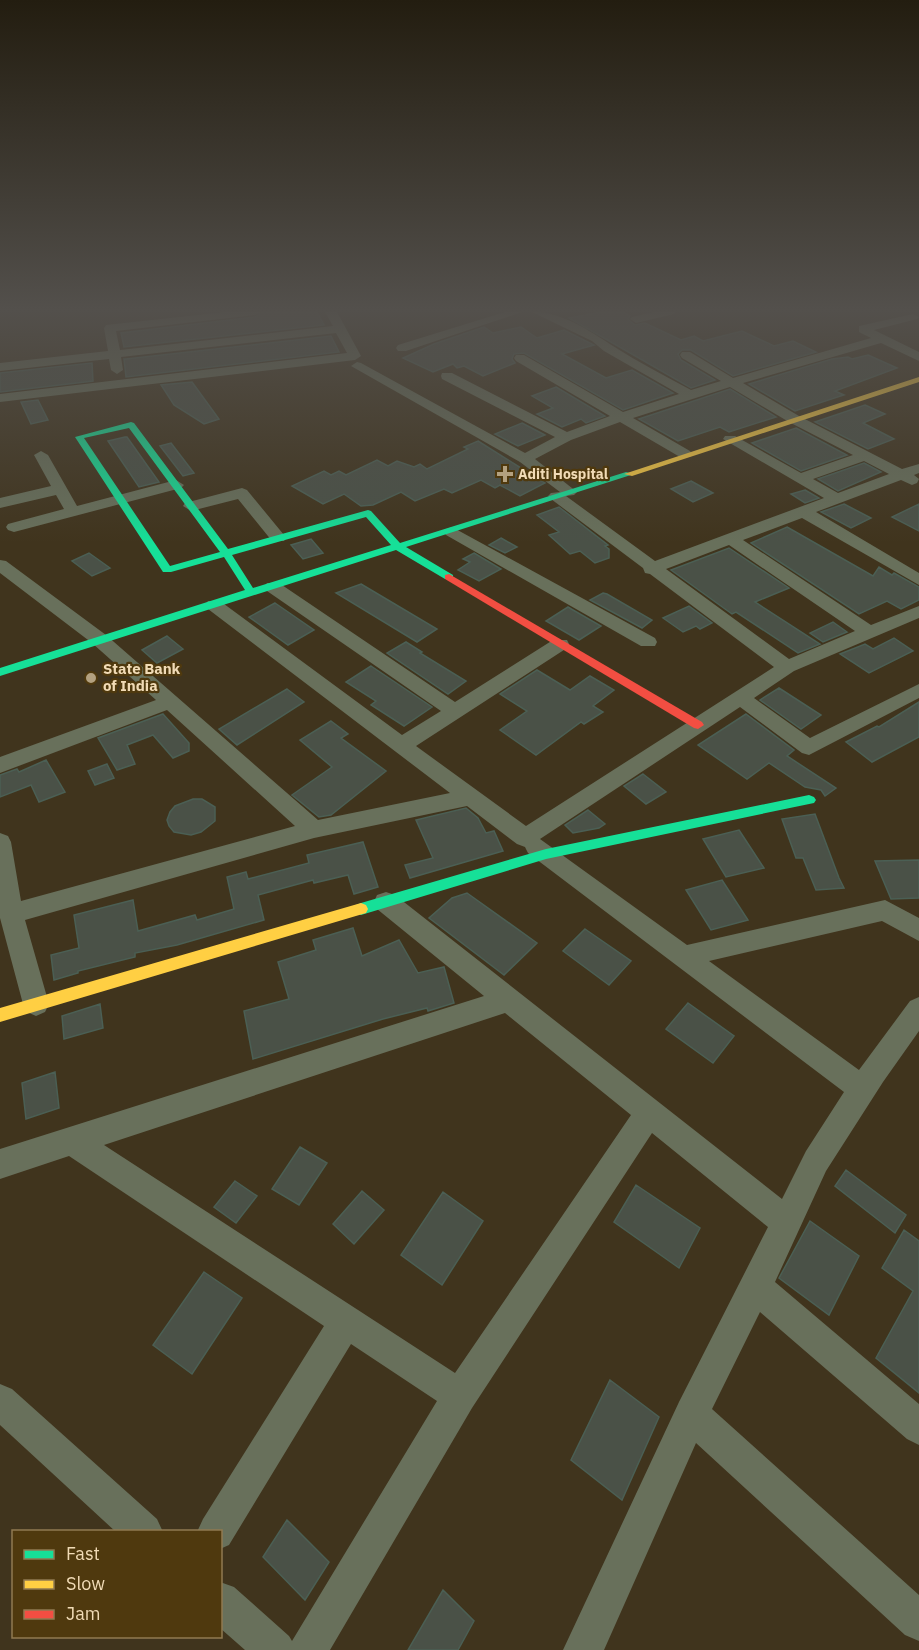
<svg xmlns="http://www.w3.org/2000/svg" width="919" height="1650" font-family="'IBM Plex Sans',sans-serif">
<rect width="100%" height="100%" fill="#40341d"/>
<path fill="#4a5147" stroke="#4b5f54" stroke-width="1.5" d="M263,312H317L324,325L124,347L121,333L255,317Z
M601,312H623L630,316L628,319L635,325L645,323L681,340L694,336L703,341L742,331L774,346L793,341L816,352L733,376L691,350H682L678,354L681,360L715,380L691,388L569,318Z
M484,327L493,333L521,327L537,338L564,330L594,345L562,354L606,378L632,370L673,393L623,410L524,353L514,354L512,359L515,363L483,376L464,366L457,368L453,364L433,372L403,358L434,344Z
M331,336L339,352L126,377L124,359H126Z
M868,355L897,368L835,391L844,395L795,411L749,384L832,359L848,357L852,359Z
M92,363L93,381L0,392V373Z
M192,382L219,419L204,424L174,405L161,385Z
M556,387L605,416L586,423L581,419L562,427L537,414L553,408L532,396Z
M730,389L776,417L729,432L720,427L678,441L639,419Z
M38,400L48,420L31,424L21,402Z
M865,405L885,414L863,423L894,439L868,449L815,422Z
M522,423L545,435L518,446L495,434Z
M796,428L847,455L801,471L752,443Z
M125,437H127L159,482L139,487L108,441Z
M478,441L545,483L520,496L500,485L495,488L481,480L452,493L444,489L415,501L401,492L373,505L361,506L344,494L323,504L292,486L324,471L331,475L339,471L346,475L377,460L388,466L397,461L414,467L420,464L427,469L468,449L464,447Z
M171,443L194,473L183,476L160,446Z
M864,463L881,472L838,491L818,479Z
M691,481L713,493L693,502L671,489Z
M805,490L819,498L805,503L791,494Z
M844,504L871,518L851,528L821,512Z
M919,504V531L892,517Z
M559,507L608,545L605,546L609,549V558L595,563L580,551L570,554L549,535L559,532L537,515Z
M787,527L873,576L879,567L892,575L894,573L919,587V600L901,609L887,601L859,614L751,543Z
M501,538L517,547L505,553L489,545Z
M311,539L323,553L303,559L291,545Z
M729,548L789,588L755,602L820,644L798,653L736,612L732,614L671,570Z
M89,553L110,568L92,576L72,561Z
M474,553L501,569L479,581L458,570L470,562L463,559Z
M361,584L437,629L417,642L336,593Z
M603,593L607,594L652,620L642,628L590,600Z
M275,603L314,630L288,645L249,617Z
M689,606L712,623L700,629L696,626L683,632L663,618Z
M568,607L573,610L601,626L579,640L546,621Z
M833,622L847,632L823,642L810,633Z
M167,636L183,649L157,663L142,650Z
M894,638L913,651L869,673L840,654L865,644L873,649Z
M406,642L422,652L420,653L466,681L448,694L387,653Z
M371,666L432,707L404,726L371,705L376,701L346,682Z
M537,670L570,690L590,676L614,690L593,706L603,712L584,724L581,722L536,755L500,730L527,711L500,694Z
M779,688L821,715L801,729L760,700Z
M287,689L304,702L237,745L219,729Z
M919,702V737L872,762L846,742L877,726L879,727Z
M163,714L189,743V751L173,758L153,735L127,745L135,764L117,770L98,738Z
M746,714L794,750L787,756L836,788L825,796L821,790L805,787L769,763L747,779L698,745Z
M331,721L348,734L341,738L386,771L331,815L319,817L292,795L332,767L300,740Z
M46,760L65,792L39,802L31,785L0,797V775L17,769L19,772Z
M107,764L114,778L95,785L88,771Z
M643,774L666,792L646,804L624,786Z
M193,799H202L215,807V821L201,832L191,835L174,832L169,826L167,820L170,812L175,806Z
M466,808L478,818L486,833L494,831L503,851L410,878L405,865L433,858L416,820Z
M588,810L605,824L599,828L573,833L565,825Z
M815,814L839,878L844,888L816,890L803,858H796L782,819Z
M739,830L764,868L726,877L703,839Z
M363,842L378,887L354,894L348,875L314,883L313,880L258,895L264,920L177,945L135,953V957L78,971V973L54,980L51,955L79,948L74,915L133,900L138,931L195,915L197,920L234,909L227,877L246,872L248,879L309,863L307,855Z
M919,860V898L891,899L875,861Z
M722,880L748,920L711,930L686,890Z
M467,893L537,943L504,975L429,918L452,898Z
M353,928L362,956L399,940L418,973L444,967L454,1003L428,1011L427,1008L383,1019L253,1059L244,1011L289,999L278,962L316,950L313,940Z
M585,929L631,961L609,985L563,951Z
M688,1003L734,1036L713,1063L666,1029Z
M100,1004L103,1028L64,1039L62,1016Z
M55,1072L59,1108L26,1119L22,1083Z
M300,1147L327,1163L299,1205L272,1189Z
M846,1170L906,1215L895,1233L835,1186Z
M235,1181L257,1196L236,1223L214,1207Z
M636,1185L700,1228L679,1268L614,1222Z
M362,1191L384,1210L354,1244L333,1224Z
M443,1192L483,1221L442,1285L401,1255Z
M810,1221L859,1256L829,1315L779,1278Z
M904,1230L919,1241V1393L876,1358L913,1291L882,1268Z
M204,1272L242,1298L192,1374L153,1345Z
M610,1380L659,1417L622,1500L571,1460Z
M287,1520L329,1562L305,1600L263,1557Z
M443,1590L474,1621L458,1650H408Z"/>
<g fill="none" stroke-linecap="round" stroke-linejoin="round">
<path fill="#68705b" fill-rule="evenodd" d="M225,312H261L255,315L116,331L120,350L333,326L325,312H337L361,356L355,360L0,402V394L347,353L336,333L121,357L123,370L117,374L111,370L109,359L0,371V363L108,351L104,328L106,325Z
M505,312H522L406,351H398L396,348L398,345Z
M532,312C561,311 590,331 613,346C638,362 665,376 691,390L721,381L682,358L680,355L682,352H690L733,378L871,338L859,332V326L913,314L919,317L917,319L874,330L919,352V361L881,343L743,383L799,416L902,469L919,464V473L914,475L919,479L917,483L912,485L901,480L816,512L919,573V585L802,518L743,540L871,625L919,606V618L794,671L754,698L810,738L919,684V698L809,755L802,753L740,707L540,839L687,945L885,900L919,918V941L882,921L709,961L859,1070L910,1001L919,997V1031L883,1082L826,1171L775,1282L919,1404V1445L907,1439L760,1312L712,1409L919,1595V1641L905,1635L696,1443L604,1650H563L679,1402L768,1227L652,1133L472,1408L330,1650H245L220,1628V1582L234,1587L289,1636L292,1641L437,1401L351,1344L229,1545L220,1549V1532H197L203,1519L324,1326L69,1156L0,1179V1149L484,996L377,909L374,902L377,895L386,892L395,895L782,1199L806,1151L844,1092L528,853L525,847L517,844L467,806L314,838L25,920L49,1004L45,1012L36,1016L27,1012L23,1004L0,918V833L8,836L11,842L21,901L295,826L167,710L0,773V757L156,700L92,643L0,573V560L6,561L106,635L318,820L450,793L208,609L205,605L208,601H220L402,735L441,711L267,591L264,587L267,583H279L455,702L553,640H567L569,644L567,648L416,746L526,826L774,667L650,574L645,573L643,568L551,499L548,496L551,493L560,492L520,462L351,366L357,362L361,363L525,453L555,437L442,379L441,376L442,373H452L567,432L610,416L516,361L514,358L516,355H524L623,412L679,394L604,351L592,341ZM730,387L789,422L853,455L801,473L735,436H725L723,439L824,498L655,561L566,496L574,495L577,492L535,459L571,440L620,422L680,457H690L692,454L690,451L633,418ZM864,461L889,474L838,493L813,479ZM729,545L855,631L789,659L666,569ZM505,1013L631,1115L455,1373L104,1145Z
M654,312H676L674,314L636,323L630,319L632,317Z
M41,451L48,455L77,506L176,480L184,485L181,488L14,532L8,530L6,527L8,524L64,509L56,495L0,508V498L51,486L34,455Z
M242,488L247,490L284,535L286,538L284,541H272L238,499L191,511L183,506L185,503Z
M452,527L655,638L657,642L655,646H641L446,535L444,532L446,529Z
M0,1384L12,1389L157,1519L163,1532H116L0,1425Z"/>
<path fill="#16e098" fill-rule="evenodd" d="M131,422L134,423L228,549L368,510L371,511L400,543L626,472L634,474L406,547L453,575V579H445L396,550L0,676V668L245,590L224,557L171,572H163L75,437ZM129,428L220,552L170,566L84,438ZM366,517L391,545L253,588L232,555Z
M809,795L814,797L816,800L814,803L546,859L361,915L356,913L354,909L356,905L361,903L546,849Z"/>
<path fill="#ffcf43" fill-rule="evenodd" d="M919,377V382L632,476L624,474Z
M361,903L366,905L368,909L366,913L0,1022V1008Z"/>
<path fill="#f24e42" fill-rule="evenodd" d="M449,574L702,722L704,725L698,729L694,728L445,579V575Z"/>
</g>
<linearGradient id="sky" x2="0" y2="1"><stop stop-color="#231d10"/><stop offset="0.57" stop-color="#53504c"/><stop offset="1" stop-color="#53504c" stop-opacity="0"/></linearGradient>
<rect width="919" height="543" fill="url(#sky)"/>
<g fill="#b3a180" stroke="#4f390e" stroke-width="2">
<path d="M502 465h6v6h6v6h-6v6h-6v-6h-6v-6h6z"/>
<circle cx="91" cy="678" r="6"/>
</g>
<g text-anchor="middle" stroke-width="4.5" stroke-linejoin="round" paint-order="stroke">
<g font-size="14" font-weight="bold" fill="#f1dbb6" stroke="#4f390e" text-anchor="start">
<text x="518" y="479">Aditi Hospital</text>
</g>
<g font-size="15" font-weight="bold" fill="#f1dbb6" stroke="#4f390e" text-anchor="start">
<text x="103" y="674">State Bank<tspan x="103" dy="17">of India</tspan></text>
</g>
</g>
<rect x="12" y="1530" width="210" height="108" fill="#4f390e" stroke="#907a51" stroke-width="1.5"/>
<rect x="24" y="1550" width="30" height="9" fill="#16e098" stroke="#907a51" stroke-width="1.5"/>
<text x="66" y="1560" font-size="18" fill="#f1dbb6">Fast</text>
<rect x="24" y="1580" width="30" height="9" fill="#ffcf43" stroke="#907a51" stroke-width="1.5"/>
<text x="66" y="1590" font-size="18" fill="#f1dbb6">Slow</text>
<rect x="24" y="1610" width="30" height="9" fill="#f24e42" stroke="#907a51" stroke-width="1.5"/>
<text x="66" y="1620" font-size="18" fill="#f1dbb6">Jam</text>
</svg>
